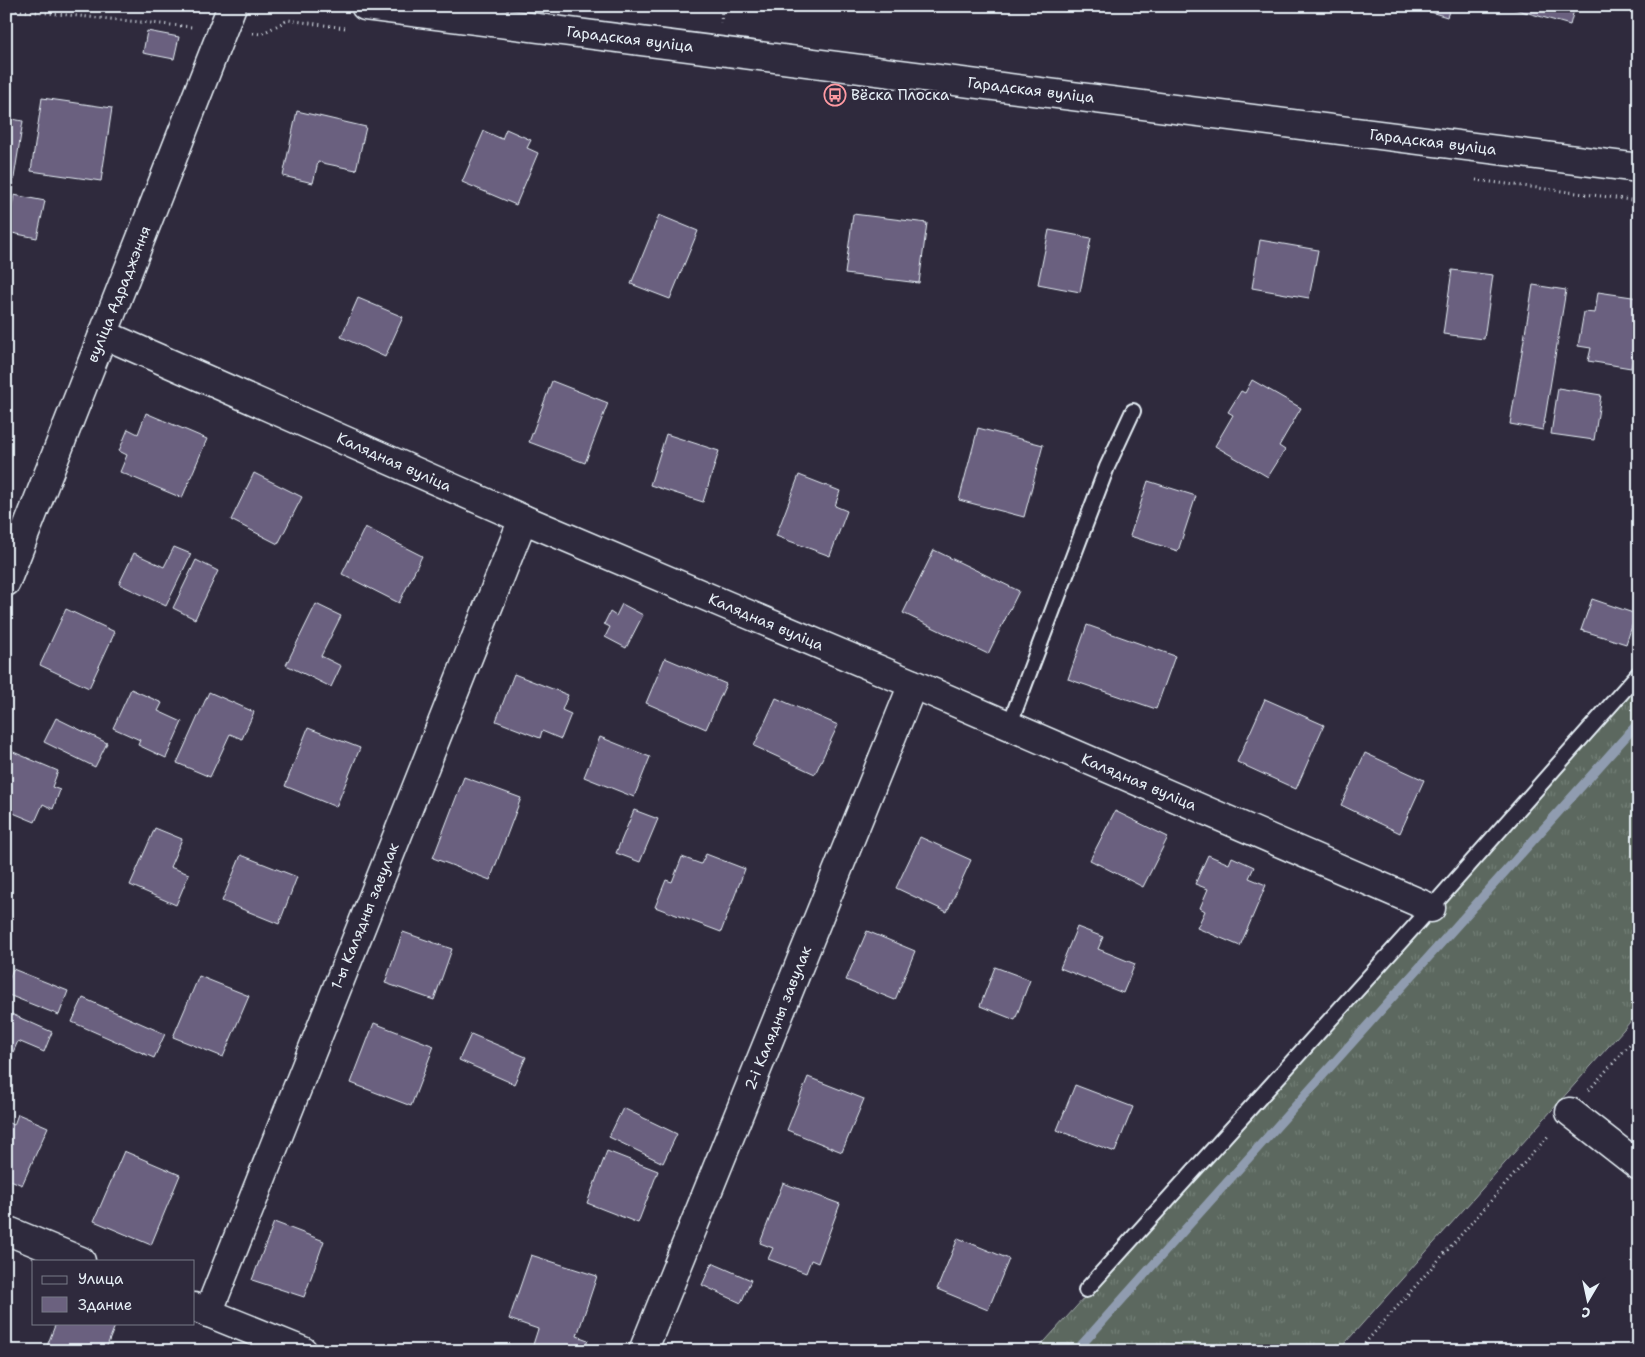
<svg xmlns="http://www.w3.org/2000/svg" width="1645" height="1357" font-family="'Shantell Sans',sans-serif">
	<defs>
		<pattern id="grass-tufts" width="24" height="20" patternUnits="userSpaceOnUse" patternTransform="scale(1.25)"><rect width="24" height="20" fill="#5b685e"/><path d="M3 7l-1-3M5 7V3M7 7l1-3M15 17l-1-3M17 17v-4M19 17l1-3" fill="none" stroke="#737e76"/></pattern>
	</defs>
	<rect width="100%" height="100%" fill="#2f2a3d"/>
	<filter id="ink" filterUnits="userSpaceOnUse"><feTurbulence type="fractalNoise" baseFrequency=".02" numOctaves="2"/><feDisplacementMap in="SourceGraphic" scale="10" xChannelSelector="R" yChannelSelector="G"/><feConvolveMatrix kernelMatrix="1 2 1 2 8 2 1 2 1" color-interpolation-filters="sRGB"/></filter>
	<g filter="url(#ink)">
		<path fill="url(#grass-tufts)" stroke="#a2acab" d="M1639,686v326l-301,339h-302z"/>
		<g fill="none" stroke-linecap="round" stroke-linejoin="round">
			<path stroke="#909cb0" stroke-width="9" d="M1076,1351l563,-629"/>
		</g>
		<g fill="#6b617f" stroke="#e8f1f8">
			<path d="M1411,6h40l-4,11z"/>
			<path d="M1504,6h71l-5,19z"/>
			<path d="M147,31l32,6 -5,22 -31,-6z"/>
			<path d="M42,98l70,10 -11,73 -70,-10z"/>
			<path d="M297,111l69,16 -10,43 -38,-8 -5,21 -30,-7z"/>
			<path d="M6,118l17,3 -16,101h-1z"/>
			<path d="M506,129l25,11 -4,8 11,5 -22,52 -54,-23 22,-51 18,8z"/>
			<path d="M14,195l31,6 -8,37 -30,-6z"/>
			<path d="M853,214l74,9 -8,60 -74,-9z"/>
			<path d="M659,215l39,16 -28,68 -39,-15z"/>
			<path d="M1049,230l42,8 -11,54 -42,-8z"/>
			<path d="M1260,240l58,10 -9,48 -57,-10z"/>
			<path d="M1452,270l41,5 -9,64 -41,-5z"/>
			<path d="M1533,285l33,5 -23,140 -33,-6z"/>
			<path d="M1598,292l41,6v23l-8,47 -43,-7 3,-13 -13,-2 6,-34 11,1z"/>
			<path d="M358,298l45,19 -18,40 -44,-20z"/>
			<path d="M1252,380l49,28 -22,38 6,4 -17,27 -53,-31 18,-31 -5,-3 13,-21 4,2z"/>
			<path d="M552,381l56,22 -23,60 -56,-21z"/>
			<path d="M1558,388l43,7 -7,45 -43,-6z"/>
			<path d="M146,413l61,26 -25,59 -62,-26 7,-17 -8,-4 9,-22 10,5z"/>
			<path d="M978,428l65,17 -19,72 -65,-17z"/>
			<path d="M666,434l53,17 -16,51 -53,-17z"/>
			<path d="M254,473l48,24 -24,47 -47,-24z"/>
			<path d="M799,475l41,16 -5,15 12,5 -17,45 -54,-20z"/>
			<path d="M1148,481l48,15 -18,55 -48,-15z"/>
			<path d="M365,527l57,29 -23,47 -57,-29z"/>
			<path d="M174,547l17,7 -25,52 -47,-22 15,-31 30,14z"/>
			<path d="M934,550l85,41 -31,63 -85,-41z"/>
			<path d="M196,560l22,11 -23,48 -22,-11z"/>
			<path d="M1592,599l44,15 -10,30 -45,-14z"/>
			<path d="M316,604l25,12 -20,40 20,10 -10,21 -45,-22z"/>
			<path d="M622,604l21,11 -17,33 -21,-11 5,-10 -6,-3 6,-12 6,4z"/>
			<path d="M66,609l49,23 -26,56 -49,-23z"/>
			<path d="M1087,625l88,31 -19,53 -88,-30z"/>
			<path d="M665,658l61,26 -20,45 -60,-26z"/>
			<path d="M514,674l54,21 -6,15 9,4 -10,25 -19,-8 -2,7 -44,-17z"/>
			<path d="M131,689l31,14 -4,8 24,11 -16,36 -28,-13 2,-5 -27,-12z"/>
			<path d="M209,692l45,20 -12,27 -12,-5 -20,43 -33,-14z"/>
			<path d="M776,698l62,27 -23,49 -61,-28z"/>
			<path d="M1265,699l59,26 -28,64 -59,-27z"/>
			<path d="M56,718l51,25 -12,24 -51,-25z"/>
			<path d="M308,728l52,20 -24,59 -51,-21z"/>
			<path d="M600,737l50,20 -16,40 -50,-20z"/>
			<path d="M11,751l47,20 -6,16 8,3 -7,19 -10,-5 -8,18 -29,-12v-48z"/>
			<path d="M1365,753l59,27 -24,53 -59,-28z"/>
			<path d="M464,777l57,21 -31,82 -57,-22z"/>
			<path d="M634,810l24,9 -18,43 -24,-9z"/>
			<path d="M1115,811l53,26 -25,50 -53,-27z"/>
			<path d="M155,828l27,11 -12,28 19,7 -13,31 -46,-20z"/>
			<path d="M920,837l51,23 -24,52 -51,-24z"/>
			<path d="M706,854l39,15 -24,63 -66,-25 11,-27 6,2 10,-25 19,7z"/>
			<path d="M241,855l56,22 -18,47 -57,-23z"/>
			<path d="M1208,855l21,9 3,-7 22,10 -5,11 17,7 -26,61 -43,-18 8,-17 -5,-3 8,-19 -13,-5z"/>
			<path d="M1077,927l26,10 -5,12 37,15 -12,29 -63,-25z"/>
			<path d="M867,931l48,20 -20,49 -49,-20z"/>
			<path d="M403,932l49,17 -18,51 -49,-17z"/>
			<path d="M995,967l35,13 -15,40 -35,-14z"/>
			<path d="M13,969l55,22 -9,24 -53,-21v-7z"/>
			<path d="M199,976l50,20 -26,61 -50,-20z"/>
			<path d="M83,998l82,36 -11,24 -82,-36z"/>
			<path d="M9,1013l43,19 -8,20 -26,-11 -8,18 -4,-1v-40z"/>
			<path d="M374,1023l60,23 -23,60 -60,-23z"/>
			<path d="M471,1034l55,23 -12,27 -55,-24z"/>
			<path d="M808,1077l56,22 -22,53 -55,-22z"/>
			<path d="M1075,1085l58,22 -18,45 -58,-22z"/>
			<path d="M623,1108l54,26 -14,29 -54,-26z"/>
			<path d="M18,1114l30,13 -26,58 -16,-7v-56l8,3z"/>
			<path d="M124,1151l56,24 -29,70 -57,-24z"/>
			<path d="M607,1151l51,20 -20,52 -51,-20z"/>
			<path d="M783,1183l57,21 -22,59 -7,-3 -5,13 -38,-14 5,-11 -13,-5z"/>
			<path d="M274,1222l50,19 -20,56 -52,-17z"/>
			<path d="M958,1238l51,21 -21,51 -51,-21z"/>
			<path d="M531,1255l66,21 -20,60 11,4 -4,11h-53l7,-22 -29,-10z"/>
			<path d="M712,1263l39,17 -10,23 -39,-18z"/>
			<path d="M56,1323h53l6,3 -10,25h-60z"/>
		</g>
		<g fill="none" stroke-linecap="round" stroke-linejoin="round">
			<g stroke="#e8f1f8" stroke-width="18">
				<g id="service">
					<path d="M1009,726l98,-259 26,-56"/>
					<path d="M1086,1290l345,-382 208,-235"/>
				</g>
			</g>
			<g stroke="#e8f1f8" stroke-width="31">
				<g id="minor">
					<path d="M103,334l420,185 390,165 518,224"/>
					<path d="M6,582l226,-576"/>
					<path d="M1570,1112l69,54"/>
					<path d="M6,1230l75,31"/>
					<path d="M194,1307l109,44"/>
					<path d="M208,1313l315,-794"/>
					<path d="M643,1351l270,-667"/>
				</g>
			</g>
			<g stroke="#e8f1f8" stroke-width="31">
				<path id="secondary" d="M365,6l1274,162"/>
			</g>
			<g stroke="#e8f1f8" stroke-width="3" stroke-dasharray="1 4" stroke-linecap="butt">
				<path d="M713,6l9,1 -1,16"/>
				<path d="M6,9l186,18"/>
				<path d="M253,33l8,1 27,-14 57,8"/>
				<path d="M1476,180l163,21"/>
				<path d="M1589,1090l50,-56"/>
				<path d="M1358,1351l192,-217"/>
			</g>
			<use href="#service" stroke="#2f2a3d" stroke-width="14"/>
			<use href="#minor" stroke="#2f2a3d" stroke-width="28"/>
			<use href="#secondary" stroke="#2f2a3d" stroke-width="28"/>
		</g>
	</g>
	<defs>
		<g id="bus-ring" transform="scale(1.125)"><circle r="9.5" fill="#2f2a3d" stroke="#ff9aa2" stroke-width="1.5"/><path d="M-5-6H5V4H4V6H2V4H-2V6H-4V4H-5ZM-3.5-4V0h7V-4ZM-3.5 1.2v1.5H-2V1.2ZM2 1.2v1.5H3.5V1.2Z" fill="#ff9aa2"/></g>
	</defs>
	<g fill-rule="evenodd">
		<use href="#bus-ring" x="835" y="95"/>
	</g>
	<g text-anchor="middle" stroke-width="5" stroke-linejoin="round" paint-order="stroke">
		<g font-size="15" fill="#e8f1f8" stroke="#2f2a3d">
			<text transform="translate(630 39) rotate(7)" y="5">Гарадская вуліца</text>
			<text transform="translate(1031 90) rotate(7)" y="5">Гарадская вуліца</text>
			<text transform="translate(1433 142) rotate(7)" y="5">Гарадская вуліца</text>
			<text transform="translate(119 294) rotate(-68)" y="5">вуліца Адраджэння</text>
			<text transform="translate(394 462) rotate(24)" y="5">Калядная вуліца</text>
			<text transform="translate(766 622) rotate(23)" y="5">Калядная вуліца</text>
			<text transform="translate(1139 782) rotate(23)" y="5">Калядная вуліца</text>
			<text transform="translate(365 916) rotate(-68)" y="5">1-ы Калядны завулак</text>
			<text transform="translate(778 1018) rotate(-68)" y="5">2-і Калядны завулак</text>
		</g>
		<g font-size="15" fill="#e8f1f8" stroke="#2f2a3d" text-anchor="start">
			<text x="851" y="100">Вёска Плоска</text>
		</g>
	</g>
	<rect width="1645" height="1357" fill="none" stroke="#2f2a3d" stroke-width="25"/>
	<rect x="12" y="12" width="1620" height="1332" fill="none" stroke="#e8f1f8" stroke-width="2" filter="url(#ink)"/>
	<rect x="32" y="1260" width="162" height="65" fill="#2f2a3d" stroke="#797a88"/>
	<rect x="42" y="1276" width="25" height="8" fill="#2f2a3d" stroke="#797a88"/>
	<text x="78" y="1284" font-size="15" fill="#e8f1f8">Улица</text>
	<rect x="42" y="1297" width="25" height="15" fill="#6b617f" stroke="#797a88"/>
	<text x="78" y="1310" font-size="15" fill="#e8f1f8">Здание</text>
	<g transform="translate(1588 1300) rotate(189)" stroke="#2f2a3d" stroke-width="4" paint-order="stroke">
	<path d="M0-4L9 19L0 12L-9 19Z" fill="#e8f1f8"/>
	<text y="-8" font-size="14" font-weight="bold" text-anchor="middle" fill="#e8f1f8">С</text>
	</g>
</svg>
